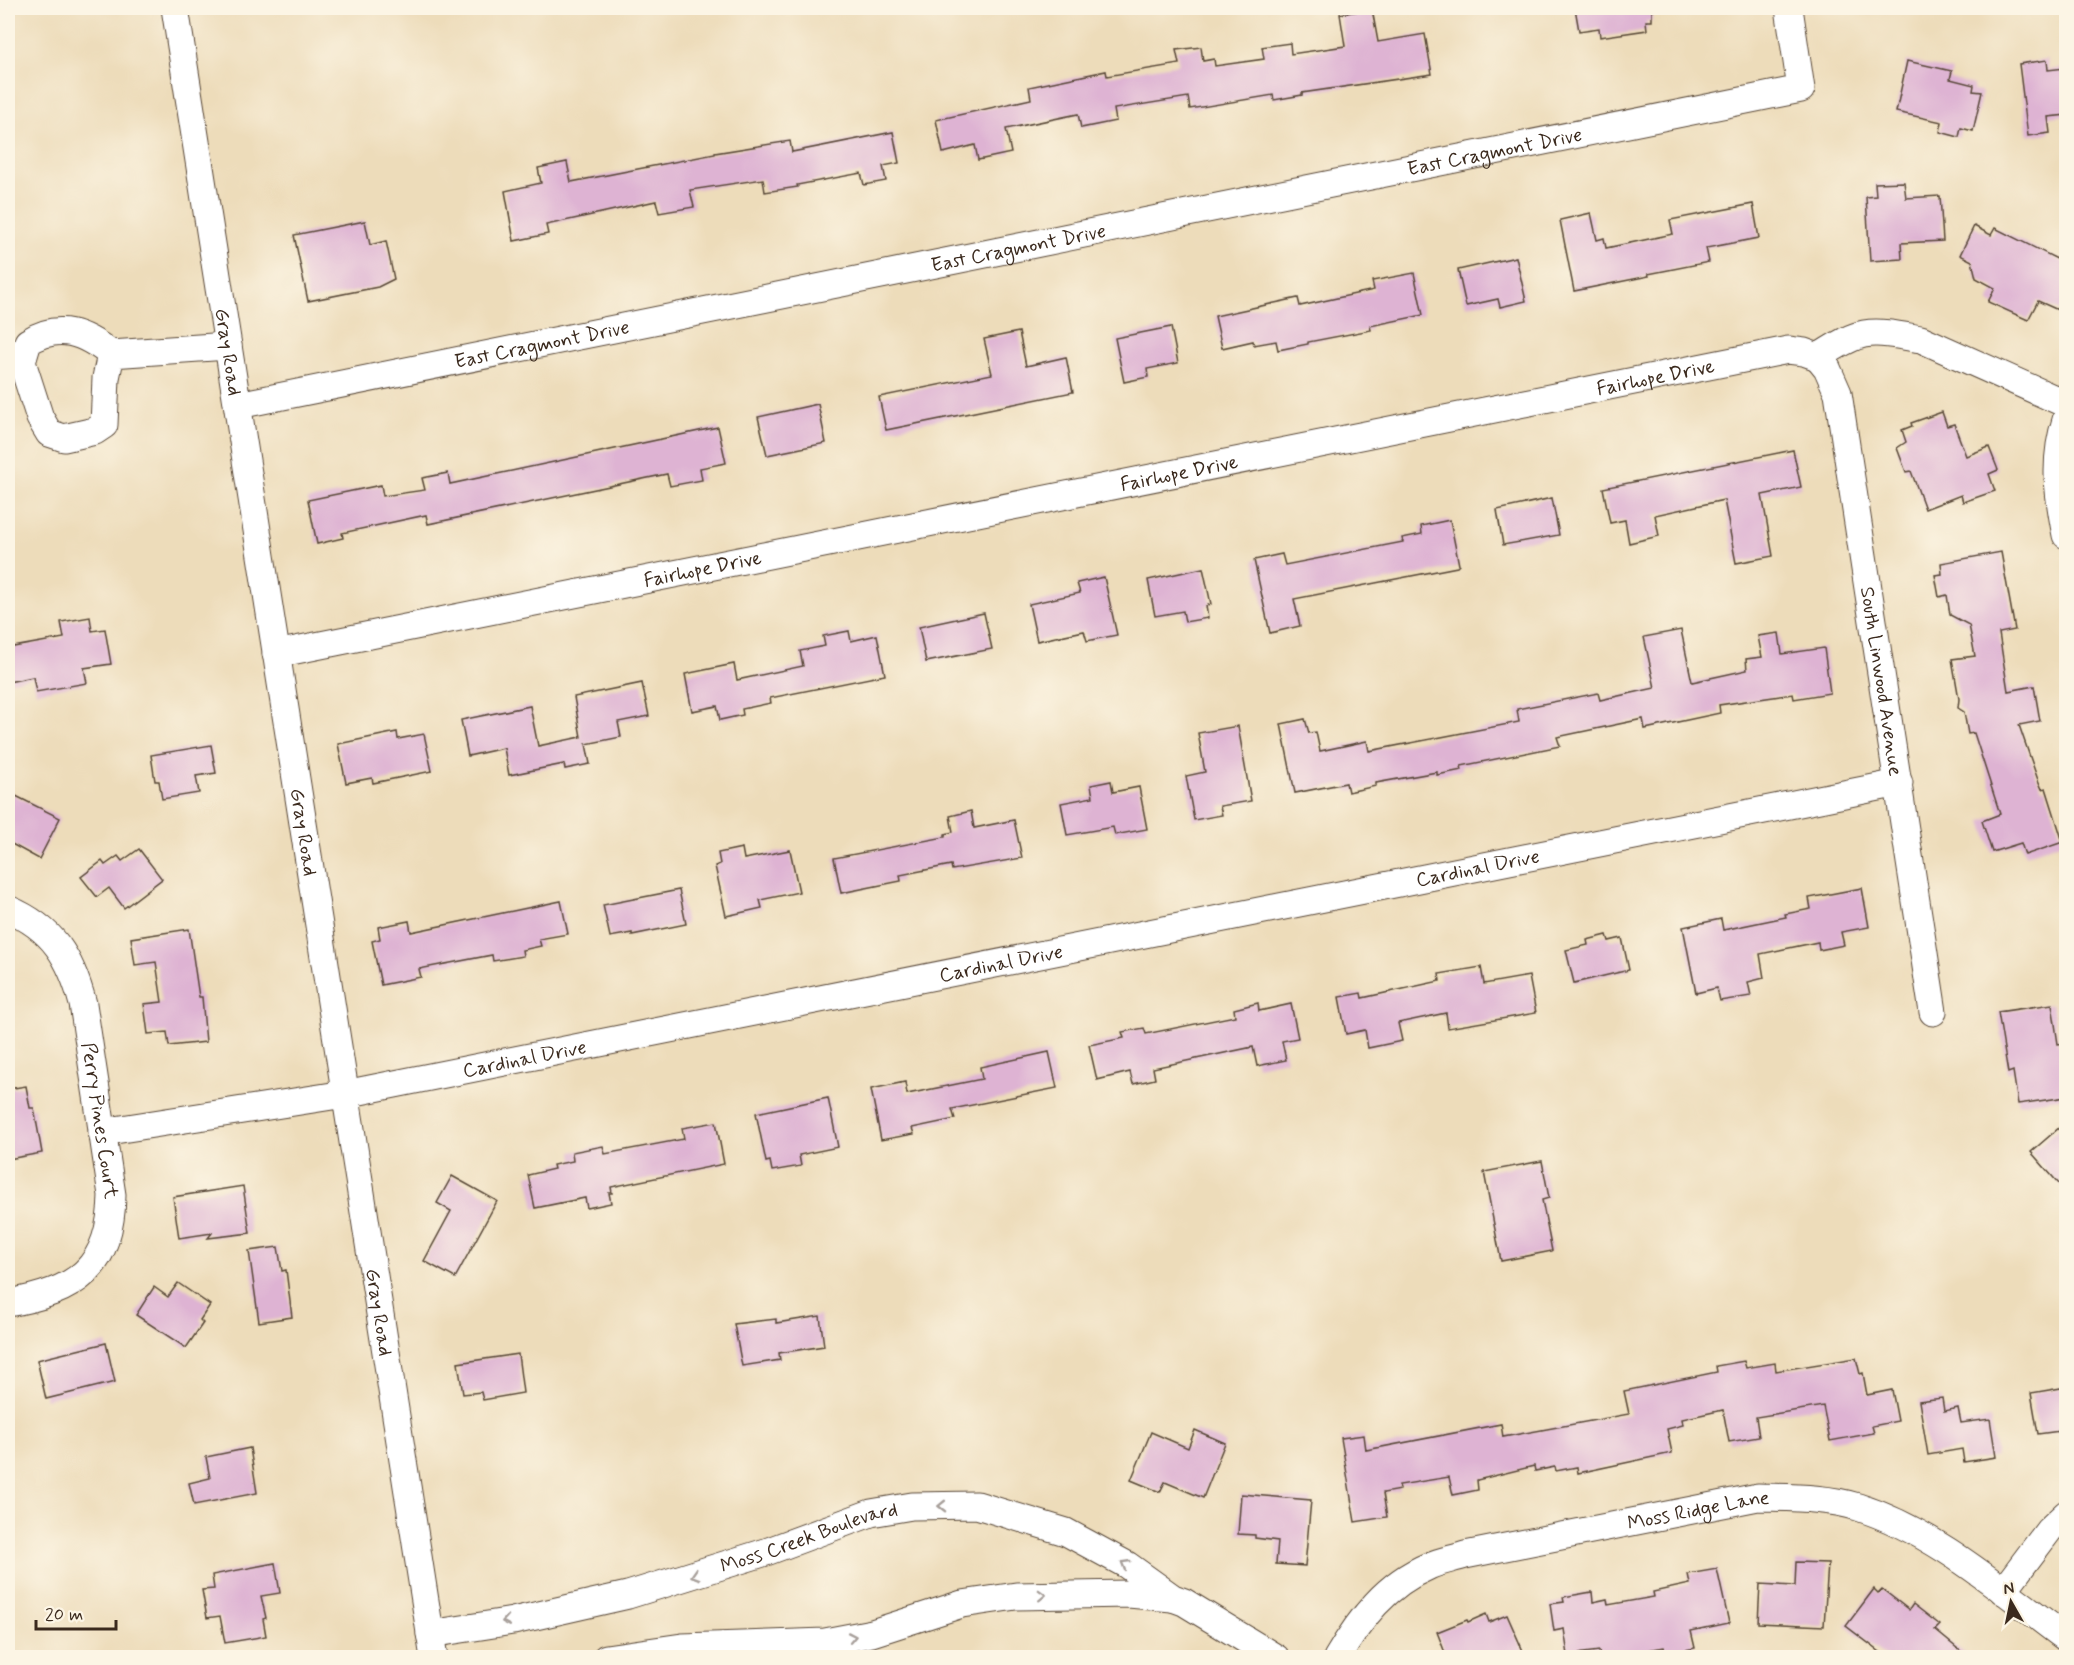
<svg xmlns="http://www.w3.org/2000/svg" width="2074" height="1665" font-family="Mynerve,sans-serif">
	<rect width="100%" height="100%" fill="#fcf5e5"/>
	<filter id="ink" filterUnits="userSpaceOnUse"><feTurbulence type="fractalNoise" baseFrequency=".0167" numOctaves="2"/><feDisplacementMap in="SourceGraphic" scale="12" xChannelSelector="R" yChannelSelector="G"/><feConvolveMatrix kernelMatrix="1 2 1 2 8 2 1 2 1" color-interpolation-filters="sRGB"/></filter>
	<filter id="wash" filterUnits="userSpaceOnUse"><feTurbulence type="fractalNoise" baseFrequency=".008" numOctaves="4" result="noise"/><feDisplacementMap in="SourceGraphic" scale="24" xChannelSelector="R" yChannelSelector="G"/><feGaussianBlur stdDeviation="1.35" result="paint"/><feColorMatrix in="noise" values="0 0 0 0 0 0 0 0 0 0 0 0 0 0 0 0 0 1.4 0 .05"/><feComposite in="paint" operator="in"/></filter>
	<g filter="url(#wash)">
		<rect width="100%" height="100%" fill="#eddcba"/>
		<g id="blocks">
			<g fill="#deb3d3">
				<path d="M1575,8h77v13h-6l1,9 -47,7 -1,-9 -20,3z"/>
				<path d="M1372,9l6,33 47,-8 7,40 -130,19v2l-28,5 -1,-5 -83,14 -2,-12 -74,12 2,12 -35,7 -3,-14 -72,15 5,24 -33,7 -3,-15 -32,8 -7,-33 95,-21 -2,-12 77,-16 1,5 72,-12 -3,-14 25,-3 2,14 11,-2 1,7 49,-7 -2,-12 28,-4 1,11 54,-8 -5,-32z"/>
				<path d="M2047,60l1,10 17,-2 2,3v44l-19,2 2,16 -22,3 -9,-72z"/>
				<path d="M1907,61l45,10 -2,8 24,6 -1,6 9,1 -9,39 -12,-3 -2,9 -19,-5 2,-10 -46,-10z"/>
				<path d="M893,132l6,31 -16,3 3,15 -22,4 -3,-12 -64,12 1,2 -33,5 -2,-13 -73,11 4,17 -35,6 -3,-12 -110,24 2,9 -34,7 -9,-50 36,-8 -3,-15 29,-6 4,20 144,-28v-1l75,-12 2,11z"/>
				<path d="M1904,182l2,16 34,-2 3,45 -42,2 1,16 -32,2 -4,-64 10,-1 -1,-13z"/>
				<path d="M1753,204l6,34 -53,10 3,14 -61,12 1,2 -75,15 -14,-71 31,-7 6,27 7,-2 2,10 67,-14 -3,-14z"/>
				<path d="M365,221l5,24 16,-4 8,38 -16,8 -70,14 -14,-66z"/>
				<path d="M1974,226l17,9 4,-7 72,36v50l-29,-13 -10,19 -40,-18 7,-14 -19,-10 -4,-17 -12,-6z"/>
				<path d="M1516,257l10,44 -26,6 -2,-8 -32,7 -8,-36z"/>
				<path d="M1414,273l9,42 -53,11 1,4 -63,12v2l-30,6 -2,-9 -22,4 -1,-4 -31,7 -7,-32 83,-18 2,8 74,-16 -2,-9z"/>
				<path d="M1171,327l7,36 -31,6 1,8 -24,5 -9,-44z"/>
				<path d="M1019,332l7,34 40,-9 7,35 -187,38 -7,-33 113,-23 -8,-35z"/>
				<path d="M818,404l8,39 -59,12 -9,-38z"/>
				<path d="M1942,412l5,14 7,-2 12,32 23,-9 9,23 -9,4 6,17 -32,11 -2,-7 -36,14 -14,-38 -5,1 -9,-24 9,-6 -4,-12 10,-4 -1,-3z"/>
				<path d="M718,427l8,36 -26,5 2,12 -32,6 -3,-12 -239,50 -2,-9 -84,18 1,5 -26,6 -9,-44 73,-15 2,11 42,-6 -3,-12 26,-5 2,11z"/>
				<path d="M1793,450l8,37 -39,8 11,61 -37,7 -12,-63 -69,15 4,21 -30,7 -4,-23 -15,3 -7,-35z"/>
				<path d="M1552,498l7,37 -56,10 -6,-35z"/>
				<path d="M1450,520l9,45 -2,2 -163,32 6,27 -30,7 -16,-73 28,-6 3,11 118,-23 -1,-4 20,-4 -1,-8z"/>
				<path d="M2001,552l14,78 -16,3 9,58 26,-5 6,35 -21,4 19,55 4,9 4,-1 17,54 -38,13 -4,-12 -29,9 -10,-31 18,-7 -26,-81 -6,1 -4,-22 -6,-4 1,-9 -7,-40 23,-3 -6,-31 -19,-10 -3,-20 -8,2 -4,-22 7,-1 -1,-11z"/>
				<path d="M1203,568l8,36 -5,2 2,12 -23,4 -2,-11 -28,5 -7,-36z"/>
				<path d="M1104,577l13,58 -30,6 -3,-10 -47,10 -8,-37 51,-11 -3,-10z"/>
				<path d="M984,613l8,36 -66,13 -7,-35z"/>
				<path d="M90,617l2,14 13,-2 6,35 -27,4 3,15 -51,9 -3,-15 -25,5v-34l56,-10 -3,-16z"/>
				<path d="M1681,630l11,52 55,-12 -1,-11 16,-2 -4,-21 21,-3 3,21 42,-6 6,45 -36,6 -1,-5 -74,11 1,8 -75,16 -2,-10 -86,18 3,9 -99,20 1,4 -25,5v-3l-61,11v3l-28,6 -2,-9 -51,10 -14,-69 24,-5 4,14 7,-1 4,19 47,-10 2,10 150,-29 -2,-13 81,-16 2,7 55,-12 -11,-51z"/>
				<path d="M849,631l2,10 26,-6 8,40 -115,23 1,5 -29,6 1,6 -23,5 -3,-14 -25,5 -7,-37 49,-10 3,16 66,-14 -3,-15 25,-5 -2,-10z"/>
				<path d="M642,683l7,33 -31,6 3,15 -35,7 4,20 -25,5 -1,-5 -55,11 -5,-27 -36,8 -7,-36 69,-14 8,40 43,-9 -7,-40z"/>
				<path d="M1238,726l13,75 -31,5 2,9 -28,5 -8,-44 19,-4 -7,-39z"/>
				<path d="M397,732l1,7 26,-5 8,37 -59,12 -1,-5 -26,5 -8,-39z"/>
				<path d="M211,745l5,28 -20,3 3,17 -37,6 -3,-18h-4l-4,-26z"/>
				<path d="M1111,781l2,11 26,-5 8,42 -32,6 -2,-8 -46,8 -6,-32 32,-6 -2,-12z"/>
				<path d="M8,792l52,26 -21,41 -31,-17z"/>
				<path d="M971,811l3,17 40,-8 8,38 -70,12 -1,-5 -51,10 1,6 -60,12 -7,-35 111,-21v-3l8,-2 -3,-16z"/>
				<path d="M742,848l2,11 46,-9 9,42 -39,8 2,8 -36,8 -11,-50 5,-2 -2,-11z"/>
				<path d="M139,849l23,30 -38,29 -15,-20 -12,9 -16,-20 21,-16 3,4 13,-9 4,5z"/>
				<path d="M1862,888l7,39 -28,5 3,13 -25,5 -1,-8 -58,12 4,24 -16,4 3,14 -31,5 -3,-13 -21,5 -13,-66 38,-8 2,11 63,-13 -1,-3 26,-5 -2,-11z"/>
				<path d="M679,890l7,34 -54,11v-2l-22,4 -7,-32z"/>
				<path d="M561,901l7,33 -29,5 2,7 -19,4 1,6 -30,5 -1,-6 -73,14 2,8 -40,8 -9,-44 8,-2 -2,-12 31,-6 2,11z"/>
				<path d="M189,929l10,68h3l4,45 -37,4 -2,-14 -19,2 -4,-30 18,-2 -6,-40 -21,3 -4,-27z"/>
				<path d="M1607,935l2,6 13,-3 7,32 -55,13 -8,-33 22,-5 -1,-5z"/>
				<path d="M1481,967l3,17 45,-8 7,37 -88,15 -2,-15 -48,10 4,18 -34,7 -3,-18 -19,4 -7,-37 22,-4 1,5 78,-17 -1,-7z"/>
				<path d="M1258,1003l1,8 32,-7 7,34 -16,3 4,19 -29,6 -4,-19 -100,21 2,11 -22,5 -3,-12 -33,8 -8,-35 35,-7 -2,-6 22,-4 2,6 89,-18 -1,-7z"/>
				<path d="M2052,1004l6,40 7,-1 2,21 -5,1 4,32 -48,7 -5,-33 -5,2 -10,-61z"/>
				<path d="M1049,1052l8,36 -105,21 3,10 -43,9 2,6 -33,6 -10,-51 34,-7 2,12 75,-15 -2,-12z"/>
				<path d="M26,1086l4,22h4l8,45 -34,6v-70z"/>
				<path d="M828,1098l10,49 -39,8 2,11 -29,5 -2,-10 -4,1 -10,-49z"/>
				<path d="M2067,1121v72l-36,-41z"/>
				<path d="M716,1122l8,42 -113,23 1,6h-3l2,10 -24,5 -2,-10 -50,10 -7,-33 26,-6 -1,-4 20,-4 -1,-9 31,-6 2,8 79,-15 -2,-11z"/>
				<path d="M1542,1161l7,37 -7,2 10,51 -51,10 -17,-89z"/>
				<path d="M452,1176l45,25 -42,77 -31,-17 27,-50 -14,-8z"/>
				<path d="M243,1186l7,47 -42,5 4,-5 -33,5 -6,-41z"/>
				<path d="M278,1247l4,24 4,-1 6,47 -33,5 -10,-71z"/>
				<path d="M178,1283l32,22 -10,15 3,3 -17,25 -50,-33 18,-28 14,10z"/>
				<path d="M820,1316l4,30 -45,7 1,7 -38,6 -8,-42 42,-5v4z"/>
				<path d="M106,1343l9,39 -69,17 -9,-39z"/>
				<path d="M518,1354l5,39 -40,7 -2,-8 -18,2 -5,-31z"/>
				<path d="M1856,1358l4,16 3,-1 4,22 25,-5 6,31 -26,5 2,7 -44,8 -7,-35 -67,11 3,20 -30,5 -6,-32 -41,9 1,6 -16,4 5,24 -94,20 -1,-6 -21,4 -1,-4 -20,4 -1,-5 -57,14 1,10 -25,5 -4,-18 -50,8 1,5 -17,3 4,24 -32,5 -14,-84 23,-3 2,15 135,-26 2,13 126,-23 -5,-23 93,-19 -1,-6 28,-5 2,7 29,-5 1,8z"/>
				<path d="M2067,1387v43l-29,4 -7,-41z"/>
				<path d="M1942,1398l2,13 14,-3 3,15 29,-4 6,38 -32,5 -2,-13 -34,6 -9,-54z"/>
				<path d="M1195,1430l30,13 -22,55 -38,-16 -5,10 -29,-12 20,-48 37,16z"/>
				<path d="M250,1448l7,45 -63,12 -5,-22 21,-5 -4,-21z"/>
				<path d="M1241,1494l70,6 -6,66 -29,-2 2,-23 -23,-3v-3l-17,-1z"/>
				<path d="M1796,1562l32,1 -4,63 -66,-3 2,-39 35,2z"/>
				<path d="M275,1563l5,30 -19,3 5,22 -3,1 3,17 -41,7 -5,-27 -13,2 -5,-28 12,-1 -2,-14z"/>
				<path d="M1717,1569l12,54 -38,8 4,17 -29,6 -2,-7 -61,11h-3l-1,-7 -31,4 -4,-26 -10,2 -4,-27 14,-2 -1,-5 29,-5 1,10 14,-3 1,6 46,-8 -1,-5 37,-8 -2,-10z"/>
				<path d="M1874,1589l4,4 4,-4 27,21 4,-6 27,21 -5,5 34,28h-81l-42,-32z"/>
				<path d="M1486,1614l3,8 18,-7 16,36 -15,7h-61l-10,-26 30,-12 1,2z"/>
			</g>
		</g>
	</g>
	<g filter="url(#ink)">
		<use href="#blocks" fill-opacity="0" stroke="#564535" stroke-width="1.5"/>
		<g fill="none" stroke-linecap="round" stroke-linejoin="round">
			<g stroke="#564535" stroke-width="29">
				<g id="minor">
					<path id="s1" d="M175,8l259,1650"/>
					<path d="M111,354l-5,24 -2,47 -9,6 -31,7 -15,-5 -9,-15 -18,-56 6,-20c31,-20 56,-9 83,12l117,-8"/>
					<path id="s2" d="M1818,357l9,11 11,25 95,619"/>
					<path id="s3" d="M238,405l1563,-316 -12,-81"/>
					<path d="M2066,420c-13,40 -8,75 0,115"/>
					<path id="s4" d="M276,654l1512,-304 16,2 14,5c14,-8 30,-20 46,-23 18,-3 39,2 57,5l145,65"/>
					<path id="s5" d="M8,909c45,19 63,49 75,95l29,191c-1,73 -36,97 -104,108"/>
					<path id="s6" d="M102,1132l243,-38 1554,-311"/>
					<path d="M2003,1591l46,-61 17,-16"/>
					<path id="s7" d="M430,1634l83,-13 115,-26 138,-43 105,-39 41,-7 65,-1 89,27 61,33 46,33 11,4 92,56"/>
					<path d="M606,1658l76,-11 143,-5 47,-9 90,-29 54,-8 113,-2 43,4"/>
					<path id="s8" d="M1337,1658c23,-39 49,-74 92,-92 11,-5 24,-7 36,-11l293,-58c33,1 68,0 100,10 78,25 143,83 208,131"/>
				</g>
			</g>
			<use href="#minor" stroke="#fff" stroke-width="27"/>
		</g>
		<defs><path id="oneway-chevron" d="M-2-3.5L2.5 0L-2 3.5" fill="none" stroke-width="1.6" stroke-linecap="round" stroke-linejoin="round" transform="scale(1.5)"/></defs>
		<g stroke="#a79f9a">
			<use href="#oneway-chevron" transform="translate(942 1506) rotate(179)"/>
			<use href="#oneway-chevron" transform="translate(1125 1564) rotate(-149)"/>
			<use href="#oneway-chevron" transform="translate(695 1575) rotate(163)"/>
			<use href="#oneway-chevron" transform="translate(1042 1595) rotate(-2)"/>
			<use href="#oneway-chevron" transform="translate(506 1621) rotate(170)"/>
			<use href="#oneway-chevron" transform="translate(852 1637) rotate(-11)"/>
		</g>
	</g>
	<g text-anchor="middle" stroke-width="4.5" stroke-linejoin="round" paint-order="stroke">
		<g font-size="20" fill="#3b2a1e" stroke="#fcf5e5">
			<text dy="7" stroke="none"><textPath href="#s3" startOffset="1282">East Cragmont Drive</textPath></text>
			<text dy="7" stroke="none"><textPath href="#s3" startOffset="796">East Cragmont Drive</textPath></text>
			<text dy="7" stroke="none"><textPath href="#s3" startOffset="310">East Cragmont Drive</textPath></text>
			<text dy="7" stroke="none"><textPath href="#s1" startOffset="348">Gray Road</textPath></text>
			<text dy="7" stroke="none"><textPath href="#s4" startOffset="1407">Fairhope Drive</textPath></text>
			<text dy="7" stroke="none"><textPath href="#s4" startOffset="921">Fairhope Drive</textPath></text>
			<text dy="7" stroke="none"><textPath href="#s4" startOffset="435">Fairhope Drive</textPath></text>
			<text dy="7" stroke="none"><textPath href="#s2" startOffset="333">South Linwood Avenue</textPath></text>
			<text dy="7" stroke="none"><textPath href="#s1" startOffset="834">Gray Road</textPath></text>
			<text dy="7" stroke="none"><textPath href="#s6" startOffset="1401">Cardinal Drive</textPath></text>
			<text dy="7" stroke="none"><textPath href="#s6" startOffset="915">Cardinal Drive</textPath></text>
			<text dy="7" stroke="none"><textPath href="#s6" startOffset="429">Cardinal Drive</textPath></text>
			<text dy="7" stroke="none"><textPath href="#s5" startOffset="244">Perry Pines Court</textPath></text>
			<text dy="7" stroke="none"><textPath href="#s1" startOffset="1320">Gray Road</textPath></text>
			<text dy="7" stroke="none"><textPath href="#s8" startOffset="408">Moss Ridge Lane</textPath></text>
			<text dy="7" stroke="none"><textPath href="#s7" startOffset="392">Moss Creek Boulevard</textPath></text>
		</g>
	</g>
	<rect width="2074" height="1665" fill="none" stroke="#fcf5e5" stroke-width="30"/>
	<g transform="translate(2011 1602) rotate(351)" stroke="#fcf5e5" stroke-width="4.5" paint-order="stroke">
	<path d="M0-4.5L10 22L0 15L-10 22Z" fill="#3b2a1e"/>
	<text y="-9" font-size="16" font-weight="bold" text-anchor="middle" fill="#3b2a1e">N</text>
	</g>
	<path d="M36 1620v9h80v-9" fill="none" stroke="#3b2a1e" stroke-width="3"/>
	<text x="45" y="1620" font-size="18" fill="#3b2a1e" stroke="#fcf5e5" stroke-width="4.5" paint-order="stroke">20 m</text>
</svg>
